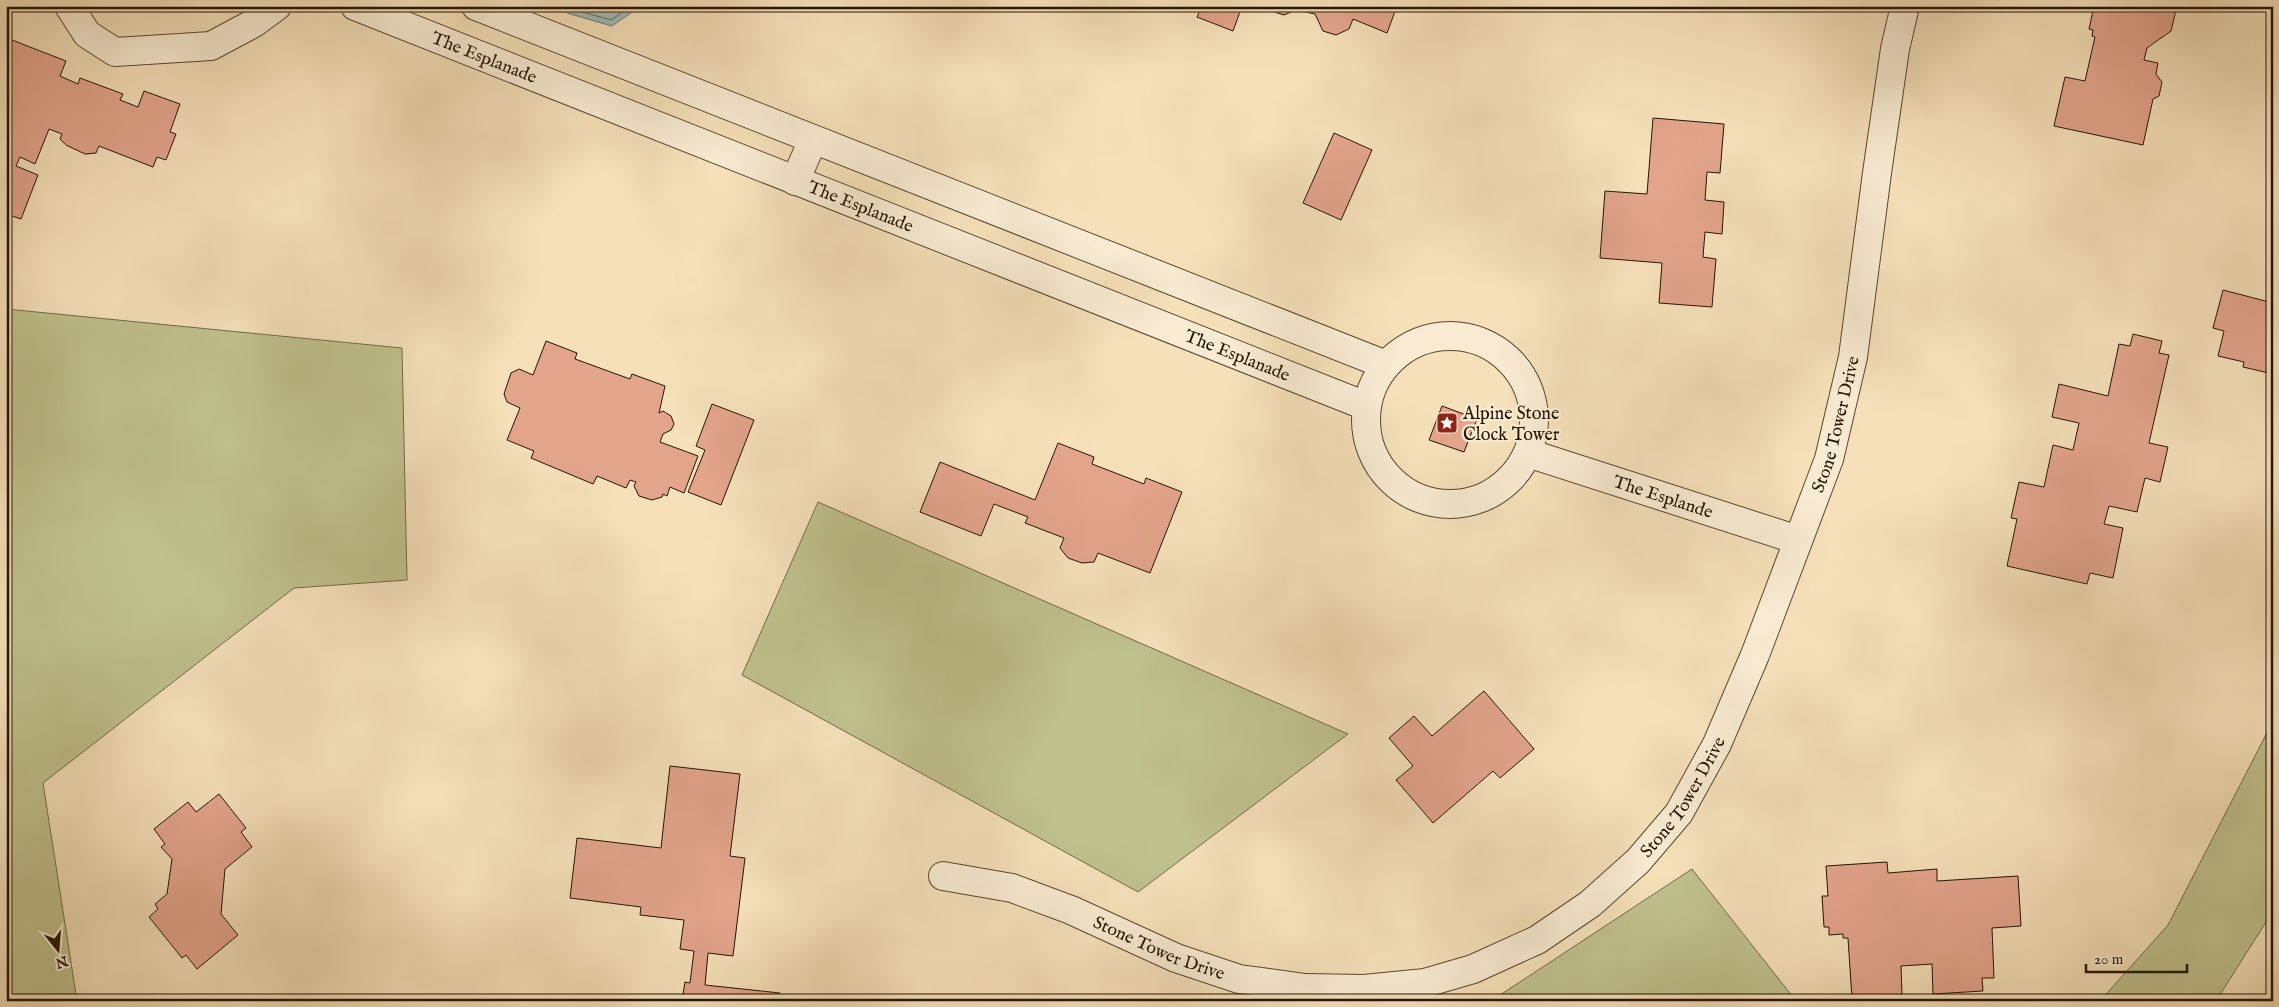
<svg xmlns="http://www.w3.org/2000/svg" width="2279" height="1007" font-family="'IM FELL English',serif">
	<rect width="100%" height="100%" fill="#f5e0b9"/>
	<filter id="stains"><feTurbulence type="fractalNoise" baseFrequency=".004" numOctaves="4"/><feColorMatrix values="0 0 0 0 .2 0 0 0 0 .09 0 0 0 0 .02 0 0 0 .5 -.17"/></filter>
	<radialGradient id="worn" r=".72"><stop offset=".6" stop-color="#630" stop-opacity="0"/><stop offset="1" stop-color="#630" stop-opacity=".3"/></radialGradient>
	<g fill="#bfc18d" stroke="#726a46">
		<path d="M6,309l396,39 5,232 -113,8 -251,195 34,218h-71z"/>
		<path d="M818,502l530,232 -210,158 -396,-217z"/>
		<path d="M2273,721v190l-57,90h-116l68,-76z"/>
		<path d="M1692,869l104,132h-301l-1,-2z"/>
	</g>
	<path fill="#9fbbb8" stroke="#6e786e" d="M565,6h76l-29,20 -45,-13z"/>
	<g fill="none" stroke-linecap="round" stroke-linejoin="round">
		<path stroke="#62685c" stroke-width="1" d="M570,6l2,3 39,11 21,-14"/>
	</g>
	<g fill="#e2a48b" stroke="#251400">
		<path d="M1202,6h40l-9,25 -36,-14z"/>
		<path d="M1270,6h127l-10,27 -34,-14 -4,10 -13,6 -13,-4 -8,-17 -19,-4 -12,5 -13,-4z"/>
		<path d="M2094,6h83l-6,25 -24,17 -3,12 14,3 -2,11 6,8 -3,14 -6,3 -10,46 -89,-19 11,-49 20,4 10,-44 -3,-1 1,-6 -4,-1z"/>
		<path d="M12,40l54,21 -6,15 18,8 2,-6 43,16 -3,6 18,7 6,-16 36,13 -10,28 6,2 -10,26 -9,-3 -4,10 -54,-21 -3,7 -11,1 -19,-9 -6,-6 2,-5 -13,-5 -14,35 -15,-7 -4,9 22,9 -17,44 -15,-5v-159z"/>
		<path d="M1653,118l71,6 -4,49 -13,-1 -2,28 19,2 -2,32 -17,-2 -2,25 13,2 -4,48 -53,-4 3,-40 -62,-5 5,-67 42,3z"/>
		<path d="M1334,133l38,17 -31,70 -38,-17z"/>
		<path d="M2223,290l50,13v71l-30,-7 1,-5 -26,-6 6,-25 -11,-3z"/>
		<path d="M2133,334l29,7 -3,12 10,2 -20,88 19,4 -8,35 -15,-4 -8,34 -28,-6 -5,18 19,4 -10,50 -23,-5 -3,11 -80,-18 10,-47 -6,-1 8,-36 25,5 9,-42 20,5 6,-27 -27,-6 7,-33 49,12 11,-52 11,2z"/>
		<path d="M546,341l31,12 -2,6 55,20 2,-5 33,12 -6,27 4,-2 8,5 3,8 -3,6 -8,4 -3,8 38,14 -14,37 -14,-6 -3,9 -4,-2 -1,3 -10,3 -13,-4 -5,-10 2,-4 -6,-2 -4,8 -29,-12 -4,8 -62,-26 3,-7 -27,-11 13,-32 -13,-6 -3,-8 7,-21 8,-4 14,6z"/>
		<path d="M712,404l42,16 -33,85 -33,-13 17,-42 -9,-4z"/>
		<path d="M1442,406l35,13 -13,33 -35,-12z"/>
		<path d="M1058,443l36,14 -2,7 52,20 2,-6 36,14 -32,81 -52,-20 -4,9 -12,1 -14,-5 -8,-10 4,-10 -39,-15 3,-6 -34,-13 -13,32 -61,-24 20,-50 95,38z"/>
		<path d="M1484,691l50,58 -34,29 -7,-7 -60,52 -37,-43 17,-14 -24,-28 25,-22 18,20z"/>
		<path d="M670,766l70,8 -10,82 15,2 -12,98 -25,-3 -3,32 75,8 -1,8h-97l3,-19 5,1 4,-32 -14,-2 4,-29 -44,-5 1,-8 -71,-9 7,-60 84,10z"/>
		<path d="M219,794l27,34 -5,4 11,15 -27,22 -4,45 17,21 -41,34 -11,-14 -4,3 -33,-41 9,-8 -3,-5 12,-10 5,-35 -11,-12 4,-3 -11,-15 34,-27 8,10z"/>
		<path d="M1887,862l1,11 49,-4v12l81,-5 3,50 -29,2 2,50h-12l1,13 -50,3 -1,-30 -31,2 1,29 -50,4 -4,-61h-5v-4l-14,1v-8h-5l-2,-31h6l-2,-30z"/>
	</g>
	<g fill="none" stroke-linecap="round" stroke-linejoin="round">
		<g stroke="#59472e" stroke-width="30">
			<g id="minor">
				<path d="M69,6l18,28 28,18 96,-6 43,-23 23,-17"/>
				<path id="s1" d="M355,6l1011,400"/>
				<path d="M476,6l910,359"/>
				<path d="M795,181l18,-41"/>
				<circle cx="1450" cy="420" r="84"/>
				<path id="s2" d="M1528,453l270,87"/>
				<path id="s3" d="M943,876l69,12 59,22 105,48 63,21 66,9 59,1 61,-6 48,-14 64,-29 53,-36 48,-43 41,-48 38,-69 38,-89 74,-196 24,-102 24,-184 18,-124 10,-43"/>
			</g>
		</g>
		<use href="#minor" stroke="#f8ebd2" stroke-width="28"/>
	</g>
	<defs>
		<g id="sight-square" transform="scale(1.125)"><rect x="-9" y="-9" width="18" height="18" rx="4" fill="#8f2418" stroke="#f8ebd2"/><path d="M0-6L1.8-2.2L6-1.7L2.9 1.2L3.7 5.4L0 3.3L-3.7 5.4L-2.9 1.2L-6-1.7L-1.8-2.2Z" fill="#fff"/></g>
	</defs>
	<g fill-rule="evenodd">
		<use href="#sight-square" x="1447" y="423"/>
	</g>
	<g text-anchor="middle" stroke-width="4.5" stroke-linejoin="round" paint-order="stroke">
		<g font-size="18" fill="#251400" stroke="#f8ebd2">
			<text dy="6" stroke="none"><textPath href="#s1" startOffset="139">The Esplanade</textPath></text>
			<text dy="6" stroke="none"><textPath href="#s1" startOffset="544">The Esplanade</textPath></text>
			<text dy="6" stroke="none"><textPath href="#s1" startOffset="949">The Esplanade</textPath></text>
			<text dy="6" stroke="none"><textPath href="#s3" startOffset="1234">Stone Tower Drive</textPath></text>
			<text dy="6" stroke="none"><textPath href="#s2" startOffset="142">The Esplande</textPath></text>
			<text dy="6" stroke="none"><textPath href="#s3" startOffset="829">Stone Tower Drive</textPath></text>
			<text dy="6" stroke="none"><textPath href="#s3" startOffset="229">Stone Tower Drive</textPath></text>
		</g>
		<g font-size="18" fill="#251400" stroke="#f8ebd2" text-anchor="start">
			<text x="1463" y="419">Alpine Stone<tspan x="1463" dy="21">Clock Tower</tspan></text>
		</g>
	</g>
	<rect width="2279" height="1007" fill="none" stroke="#f5e0b9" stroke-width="25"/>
	<rect x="8" y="8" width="2264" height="992" fill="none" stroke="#251400" stroke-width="2.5"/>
	<rect x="12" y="12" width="2254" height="982" fill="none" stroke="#251400"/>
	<g transform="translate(58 950) rotate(163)" stroke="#f8ebd2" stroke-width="4" paint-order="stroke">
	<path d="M0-4L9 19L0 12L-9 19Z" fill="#251400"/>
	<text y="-8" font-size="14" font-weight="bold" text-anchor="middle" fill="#251400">N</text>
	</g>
	<path d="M2086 964v8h101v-8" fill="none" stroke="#251400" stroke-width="2.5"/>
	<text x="2094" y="964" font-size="15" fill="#251400" stroke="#f8ebd2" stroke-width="4" paint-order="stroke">20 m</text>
	<rect width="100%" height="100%" filter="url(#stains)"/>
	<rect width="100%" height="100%" fill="url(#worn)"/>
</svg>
